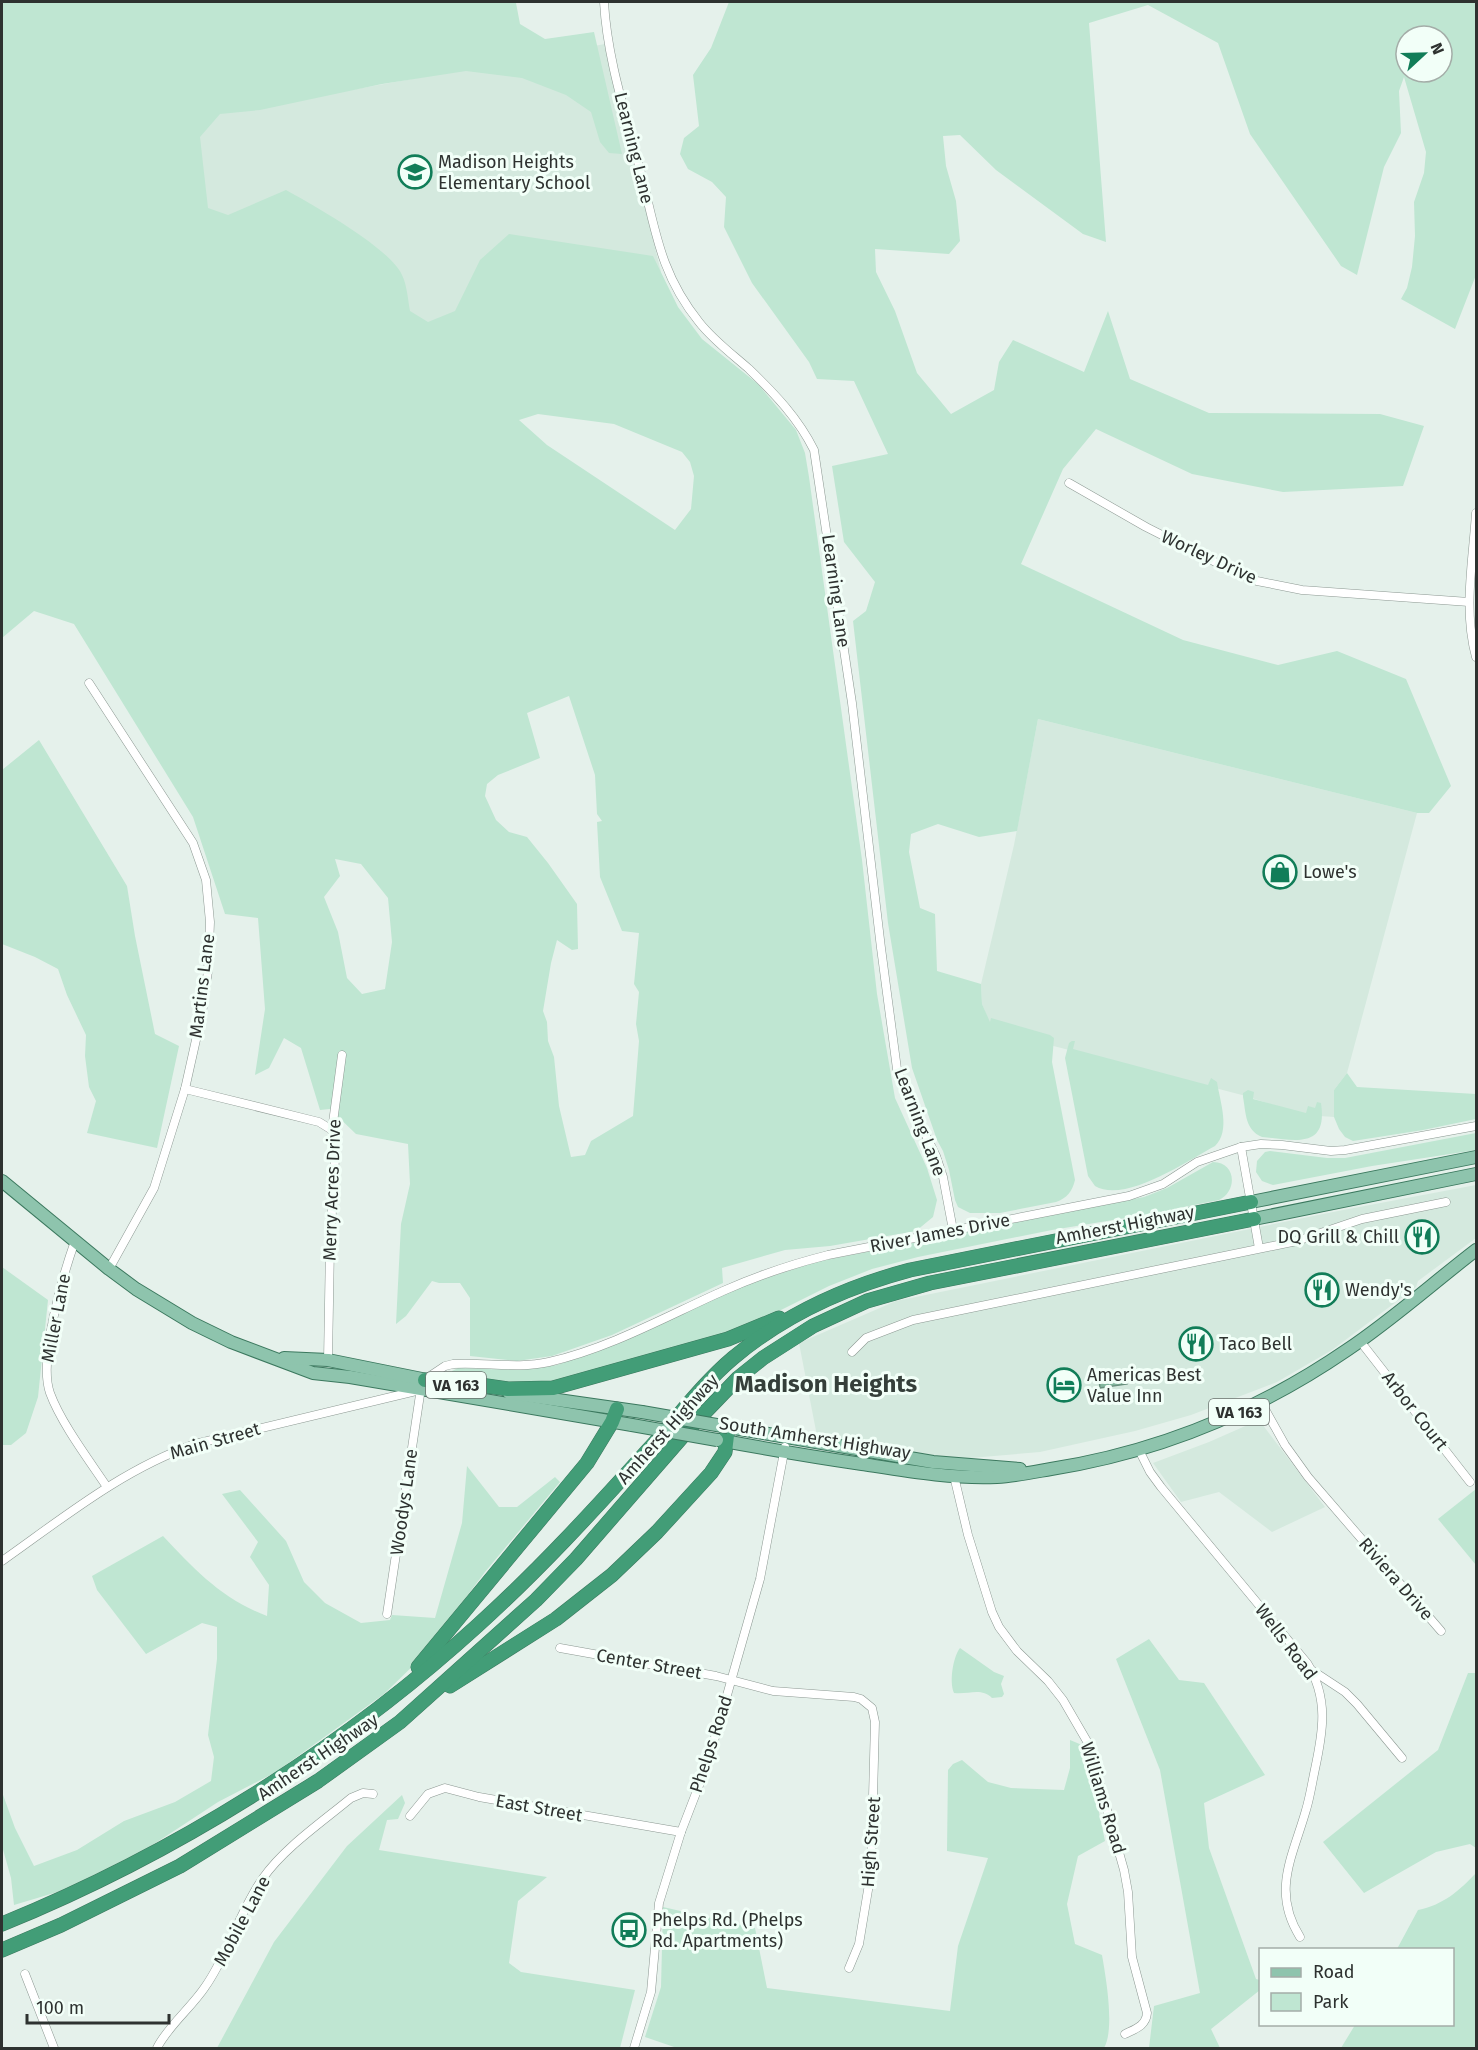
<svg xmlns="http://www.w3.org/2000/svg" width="1478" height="2050" font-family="'Fira Sans',sans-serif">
	<rect width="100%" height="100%" fill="#e5f1eb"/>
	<g fill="#d4e9de">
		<path d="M605,44l56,228 -226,57 -236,-103 -9,-107z"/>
		<path d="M1038,719l379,94 -70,260 -13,17v27l-28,-2 -64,-20 -227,-59 -25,-12 -8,-20 -1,-20 33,-139z"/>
		<path d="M1476,1185v53l-58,43 -2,6 -84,63 -55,32 -86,33 -56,16 -95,21 -82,7 -141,-23 -18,-93 97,-42 442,-90z"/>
		<path d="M1259,1420l66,87 -53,25 -53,-40 -38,10 -28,-39 56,-21z"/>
	</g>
	<g fill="#bfe6d2" fill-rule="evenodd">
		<path d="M2,2h510l4,1 4,21 25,15 49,-7 28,122 -13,-1 -9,-11 -9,-30 -25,-17 -44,-17 -56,-7 -84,13 -122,26 -40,4 -20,23 8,71 20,7 58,-25c27,15 104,58 116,85 5,10 6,25 8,36l18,11 27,-11 25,-51 29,-26 144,22 25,51 24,32 56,45 38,46 9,23 4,24 53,383 15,134 18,104 32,70 10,32 -4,17 -17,14 -86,15 -45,4 -63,18 1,15 -111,52 -60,21 -35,5 -47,-5v-58l-10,-15h-21l-7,-2 -26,35 -10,8 5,-100 9,-40 -2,-40 -52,-10 -26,-25 -10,1 -19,-62 -17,-10 -15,30 -14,7 10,-66 -7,-91 -33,-4 -32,-97 -119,-193 -40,-13 -32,27zM538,414l76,10 68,28 8,10 4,14 -3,33 -16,21 -128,-85 -28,-25zM569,696l26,79 2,39 5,7 -5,1 3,55 22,54 17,2 -5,51 5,8 -3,32 3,17 -6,75 -42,25 -6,14 -14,2 -12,-51 -5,-49 -6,-16 -1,-19 -4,-11 8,-48 6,-23 15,10 6,-1 -1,-45 -29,-41 -21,-26 -18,-5 -13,-12 -11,-24 2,-12 11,-9 42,-17 -13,-45zM335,859l26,5 27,34 4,44 -7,47 -23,5 -15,-16 -9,-46 -14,-35 16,-21z"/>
		<path d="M729,2h747v273l-21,54 -54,-30 6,-11 5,-21 3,-31 -1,-34 10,-29 2,-21 -22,-75 -5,14 2,42 -17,34 -27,108 -16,-9 -91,-132 -32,-91 -70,-38 -59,18 17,219 -23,-8 -87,-64 -36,-35 -17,1 3,30 10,35 4,40 -11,13 -74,-5 1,23 19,39 22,62 34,41 43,-24 5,-28 14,-22 71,32 24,-61 22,68 79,34 171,1 44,12 -21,60 -120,6 -91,-18 -96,-45 -33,40 -42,95 162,76 95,25 59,-14 69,28 45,107 -22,27h-12l-379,-94 -21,112 -38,6 -41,-13 -27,10 -2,18 11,56 15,6 2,57 44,13 1,20 8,18 1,-4 59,17 4,3 -2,24 23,118c-3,12 -8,18 -19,22l-56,11h-30l-12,-6 -3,-7 -6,-30 -6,-19 -6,-11 -25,-72 -24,-145 -35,-302 13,-10 9,-29 -31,-40 -12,-76 56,-12 -34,-73 -37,-2 -8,-17 -57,-79 -28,-56 2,-30 -14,-15 -24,-13 -8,-15 4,-16 15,-12 -6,-51 18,-27zM1406,36h36v36h-36z"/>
		<path d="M39,740l88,146 8,50 20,98 24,12 -22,102 -70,-15 9,-32 -7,-14 -4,-31 1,-21 -19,-40 -9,-26 -23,-12 -33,-13v-174z"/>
		<path d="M1072,1041h3l-2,8 135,36 3,-7 6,4c3,20 14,49 -2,64 -28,15 -90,58 -120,40l-7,-10 -23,-118 4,-15z"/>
		<path d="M1347,1073l10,14 119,7v25l-53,11 -70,11 -8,-4 -6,-8 -5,-12v-27z"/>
		<path d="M1248,1090l6,2 -1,7 53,14 2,-7 7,2 2,-6 4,1c7,47 -26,37 -59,34 -17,-7 -16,-24 -19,-40v-4z"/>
		<path d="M1476,1133v17l-104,16 -99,19 -11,-4 -6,-9 1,-11 8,-9 5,-1 57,7h18z"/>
		<path d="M1213,1162c23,0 25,29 6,38l-69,14 -98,16 -134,27 -46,12 -43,17 -84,42 -182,53 -36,4 -75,-10v-4l6,-3 63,2 36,-5 60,-22 125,-57 74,-24 328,-65 23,-9z"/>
		<path d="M2,1267l46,33 -10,97 -12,36 -15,12h-9z"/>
		<path d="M467,1466l32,41h18l38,-30 5,5 -75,90 -65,87 -36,35 -108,78 -58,30 -70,46 -84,42 -50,15 -3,-27 -9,-32v-54l13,36 19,38 43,-16 47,-29 51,-19 36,-21 3,-24 -6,-22 9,-76v-32l-15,-4 -56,31 -49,-64 -5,-14 71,-40c32,34 59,63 104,80l2,-31 -19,-28 8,-15 -36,-48 18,-4 46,51 18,41 21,21 36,20 29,-3 2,-5 43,3 27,-95z"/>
		<path d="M1476,1489v76l-38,-46z"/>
		<path d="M1149,1639l30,41 25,3 61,92 -61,28 5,45 47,131 4,1v10l-49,39 9,19h-71l5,-42 46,-13 -40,-223 -44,-111z"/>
		<path d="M960,1648l34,24 10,4 -3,8 3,10 -2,3 -10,1c-11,-11 -24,-3 -38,-5 -5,-11 -1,-36 6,-45z"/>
		<path d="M1468,1673h8v175l-6,-4 -34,8 -72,41 -41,-51 115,-92z"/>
		<path d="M1070,1740l12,5 14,53 9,43 -27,15 -11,48 8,40 27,11c4,23 13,74 2,93h-427l-32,-11 16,-50 2,-80 92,21 12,60 183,23 8,-65 30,-88 -41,-7 1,-81 5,-6 9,-4 26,22 23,6 53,2 6,-22z"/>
		<path d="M402,1795l3,8 -7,16 -11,1 -8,30 168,27 -29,24 -9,62 12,9 114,18 -15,58h-403l57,-106 73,-96z"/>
		<path d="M1476,1873v175h-135l14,-23 97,-1v-74l-55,-1 21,-39c25,-5 41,-19 58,-37z"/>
	</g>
	<path fill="#81b69d" stroke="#688e7c" stroke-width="1.5" d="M1124,1371l3,13 -27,4 -1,-9z"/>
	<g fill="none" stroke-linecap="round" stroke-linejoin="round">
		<g stroke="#8c9892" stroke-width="9">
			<g id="street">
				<path d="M604,2c3,54 20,107 34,160 17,61 19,108 61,160 14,18 33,32 50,47 26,25 49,49 65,81l38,253 29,245 16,121 16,40 23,47 7,21 10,53"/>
				<path d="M1069,483l77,44 91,46 20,8 45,9 167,12"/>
				<path d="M1476,513c-3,48 -13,97 0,144"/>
				<path d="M89,683l104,160 13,37 4,42 -2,49 -6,42 -17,76 -31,99 -45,81"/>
				<path d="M185,1089l134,33 13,8"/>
				<path d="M1241,1147l18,101"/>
				<path d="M75,1241c-12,34 -37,119 -25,152 11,30 39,67 57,94"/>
				<path d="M1360,1341l110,141"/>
				<path d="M852,1352l14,-14 47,-18 384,-79 65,-22 84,-17"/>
				<path d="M328,1360l2,-114 6,-105 -4,-11 10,-75"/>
				<path d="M427,1378l18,-12 8,-2c33,-2 64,5 96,-2 61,-14 118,-46 174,-71 34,-15 69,-27 105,-36l301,-59 34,-12 34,-22 44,-15 20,-3 21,1 49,6 14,-1 131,-24"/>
				<path d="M1261,1402l24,43 23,32 133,154"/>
				<path d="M1139,1450l11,22 11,15 146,176c22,35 16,69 8,106 -3,14 -5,28 -9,41 -13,46 -35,81 -6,127"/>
				<path d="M954,1476l14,59 24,77 7,15 18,24 31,30 15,19 25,43 36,127 4,22 4,65 15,56c-1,13 -12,16 -22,21"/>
				<path d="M2,1561c61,-43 121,-92 193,-117l221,-53"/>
				<path d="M387,1614l34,-226"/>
				<path d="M560,1648l156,28 57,15 81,6 7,2 11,9 3,14 -4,150 -12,72 -10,24"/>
				<path d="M1313,1671l32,21 12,12 45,54"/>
				<path d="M410,1816l18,-22 17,-6 34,9 202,35"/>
				<path d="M25,1974l29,74"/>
				<path d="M157,2048c11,-22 34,-40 48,-61 24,-34 34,-75 58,-109 21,-30 59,-56 88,-80l12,-5 10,1"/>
				<path d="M634,2048l17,-56 8,-89 22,-71 27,-70 52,-183 25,-132"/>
			</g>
		</g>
		<g stroke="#3b785e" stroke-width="14">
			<g id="primary">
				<path d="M2,1181l107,88 27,20 56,34 39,19 82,31 37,4 282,48"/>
				<path d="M1251,1202l225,-45"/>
				<path d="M1254,1219l222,-45"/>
				<path d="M284,1358l44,2 104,21"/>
				<path d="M509,1393l133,19"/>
				<path d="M728,1427l205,35 87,7"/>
				<path d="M719,1440c48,9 95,17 143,24 45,7 90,15 135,13 18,-1 37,-5 54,-8 107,-17 207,-58 296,-119 45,-30 86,-67 129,-100"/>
			</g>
		</g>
		<g stroke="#3b785e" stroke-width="15">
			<g id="highway">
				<path d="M425,1380h20l63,9 45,-1 175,-49 51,-21"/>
				<path d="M418,1667l169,-204 25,-41 5,-13"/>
				<path d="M450,1686l106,-67 56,-44 45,-43 54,-59 14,-21 3,-25"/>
				<path d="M2,1924c170,-69 339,-174 475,-298 61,-55 116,-115 171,-176 28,-30 53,-65 85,-92 51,-43 113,-71 177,-88l341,-68"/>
				<path d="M2,1950l59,-25 119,-59 138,-85 82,-59 136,-122 40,-41 113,-130 49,-51 25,-20 50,-32 54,-25 63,-18 324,-64"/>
			</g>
		</g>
		<use href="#street" stroke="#fff" stroke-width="8"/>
		<use href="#primary" stroke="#8ec4ad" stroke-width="12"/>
		<use href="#highway" stroke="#429d77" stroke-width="14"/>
		<g stroke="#3b785e" stroke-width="14" stroke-linecap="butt">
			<g id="primary-bridge">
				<path d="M642,1412l86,15"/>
				<path d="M632,1425l85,15"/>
			</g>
		</g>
		<use href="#primary-bridge" stroke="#8ec4ad" stroke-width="12"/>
	</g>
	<defs>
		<g id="school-ring" transform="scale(1.725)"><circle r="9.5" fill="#f2fff8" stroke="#117d58" stroke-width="1.5"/><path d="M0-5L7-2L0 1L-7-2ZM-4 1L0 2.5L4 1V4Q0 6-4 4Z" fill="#117d58"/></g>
		<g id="shop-ring" transform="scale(1.725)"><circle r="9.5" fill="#f2fff8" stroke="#117d58" stroke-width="1.5"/><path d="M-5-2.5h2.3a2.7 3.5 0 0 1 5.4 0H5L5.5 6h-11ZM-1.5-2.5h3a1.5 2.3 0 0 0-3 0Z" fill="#117d58"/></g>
		<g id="restaurant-ring" transform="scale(1.725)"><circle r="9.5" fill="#f2fff8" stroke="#117d58" stroke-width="1.5"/><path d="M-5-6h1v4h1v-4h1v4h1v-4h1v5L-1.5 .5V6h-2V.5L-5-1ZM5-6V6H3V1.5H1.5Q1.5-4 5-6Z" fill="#117d58"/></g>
		<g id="hotel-ring" transform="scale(1.725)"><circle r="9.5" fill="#f2fff8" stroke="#117d58" stroke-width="1.5"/><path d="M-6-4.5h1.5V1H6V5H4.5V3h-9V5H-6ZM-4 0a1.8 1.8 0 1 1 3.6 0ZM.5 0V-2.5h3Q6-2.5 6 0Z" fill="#117d58"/></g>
		<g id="bus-ring" transform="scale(1.725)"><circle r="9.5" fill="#f2fff8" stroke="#117d58" stroke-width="1.5"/><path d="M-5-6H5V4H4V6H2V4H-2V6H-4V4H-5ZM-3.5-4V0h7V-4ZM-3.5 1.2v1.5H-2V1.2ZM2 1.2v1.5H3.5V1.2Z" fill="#117d58"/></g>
	</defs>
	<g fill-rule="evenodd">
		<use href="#school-ring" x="415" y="172"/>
		<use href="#shop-ring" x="1280" y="872"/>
		<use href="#restaurant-ring" x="1422" y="1237"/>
		<use href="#restaurant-ring" x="1322" y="1290"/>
		<use href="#restaurant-ring" x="1196" y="1344"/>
		<use href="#hotel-ring" x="1064" y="1385"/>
		<use href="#bus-ring" x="629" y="1930"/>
	</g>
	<g text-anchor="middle" stroke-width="6" stroke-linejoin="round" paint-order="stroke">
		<g fill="#f2fff8" stroke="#69706c" stroke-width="1.5">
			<rect x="426" y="1372" width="60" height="26" rx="4.5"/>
			<rect x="1209" y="1399" width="60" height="26" rx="4.5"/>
		</g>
		<g font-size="16" font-weight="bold" fill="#2e3230">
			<text x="456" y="1391">VA 163</text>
			<text x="1239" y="1418">VA 163</text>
		</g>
		<g font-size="18" fill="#2e3230" stroke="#f2fff8">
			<text transform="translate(634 148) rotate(76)" y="6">Learning Lane</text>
			<text transform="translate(1209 557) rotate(25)" y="6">Worley Drive</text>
			<text transform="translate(836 591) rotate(82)" y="6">Learning Lane</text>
			<text transform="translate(202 986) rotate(-83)" y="6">Martins Lane</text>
			<text transform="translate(920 1122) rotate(69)" y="6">Learning Lane</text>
			<text transform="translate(332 1190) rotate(-88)" y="6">Merry Acres Drive</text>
			<text transform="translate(1125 1225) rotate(-11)" y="6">Amherst Highway</text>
			<text transform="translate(940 1233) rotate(-11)" y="6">River James Drive</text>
			<text transform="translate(56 1318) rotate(-79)" y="6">Miller Lane</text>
			<text transform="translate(1415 1411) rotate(52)" y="6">Arbor Court</text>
			<text transform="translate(668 1429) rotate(-48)" y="6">Amherst Highway</text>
			<text transform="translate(815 1438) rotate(9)" y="6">South Amherst Highway</text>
			<text transform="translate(215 1441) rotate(-16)" y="6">Main Street</text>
			<text transform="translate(404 1502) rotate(-82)" y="6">Woodys Lane</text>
			<text transform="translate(1396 1579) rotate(49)" y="6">Riviera Drive</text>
			<text transform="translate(1286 1642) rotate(53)" y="6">Wells Road</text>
			<text transform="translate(649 1664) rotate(10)" y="6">Center Street</text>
			<text transform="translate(711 1744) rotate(-72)" y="6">Phelps Road</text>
			<text transform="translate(318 1757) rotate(-34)" y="6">Amherst Highway</text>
			<text transform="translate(1103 1798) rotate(73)" y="6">Williams Road</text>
			<text transform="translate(539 1808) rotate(10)" y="6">East Street</text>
			<text transform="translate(871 1842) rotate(-86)" y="6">High Street</text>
			<text transform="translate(242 1921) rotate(-62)" y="6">Mobile Lane</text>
		</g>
		<g font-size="18" fill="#2e3230" stroke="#f2fff8" text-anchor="start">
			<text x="438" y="168">Madison Heights<tspan x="438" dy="21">Elementary School</tspan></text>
			<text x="1303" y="878">Lowe's</text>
			<text x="1399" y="1243" text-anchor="end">DQ Grill &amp; Chill</text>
			<text x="1345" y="1296">Wendy's</text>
			<text x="1219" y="1350">Taco Bell</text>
			<text x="1087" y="1381">Americas Best<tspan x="1087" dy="21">Value Inn</tspan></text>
			<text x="652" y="1926">Phelps Rd. (Phelps<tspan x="652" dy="21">Rd. Apartments)</tspan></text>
		</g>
		<g font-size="24" font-weight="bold" fill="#353f3a" stroke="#f2fff8">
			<text x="826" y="1392">Madison Heights</text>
		</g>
	</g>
	<rect width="1478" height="2050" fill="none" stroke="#2e3230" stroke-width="6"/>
	<rect x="1259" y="1948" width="195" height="78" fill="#f2fff8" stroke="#a4ada8" stroke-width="1.5"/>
	<rect x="1271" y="1968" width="30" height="9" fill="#8ec4ad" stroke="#a4ada8" stroke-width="1.5"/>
	<text x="1313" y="1978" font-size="18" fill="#2e3230">Road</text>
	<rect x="1271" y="1993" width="30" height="18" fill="#bfe6d2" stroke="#a4ada8" stroke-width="1.5"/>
	<text x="1313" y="2008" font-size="18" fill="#2e3230">Park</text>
	<g transform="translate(1424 54) rotate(68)"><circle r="28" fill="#f2fff8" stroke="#a4ada8" stroke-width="1.5"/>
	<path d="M0-4.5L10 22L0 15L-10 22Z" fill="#117d58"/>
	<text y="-9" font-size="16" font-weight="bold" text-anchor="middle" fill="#2e3230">N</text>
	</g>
	<path d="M27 2014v9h142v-9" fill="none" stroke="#2e3230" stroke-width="3"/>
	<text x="36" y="2014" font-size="18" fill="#2e3230" stroke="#f2fff8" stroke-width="4.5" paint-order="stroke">100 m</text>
</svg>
